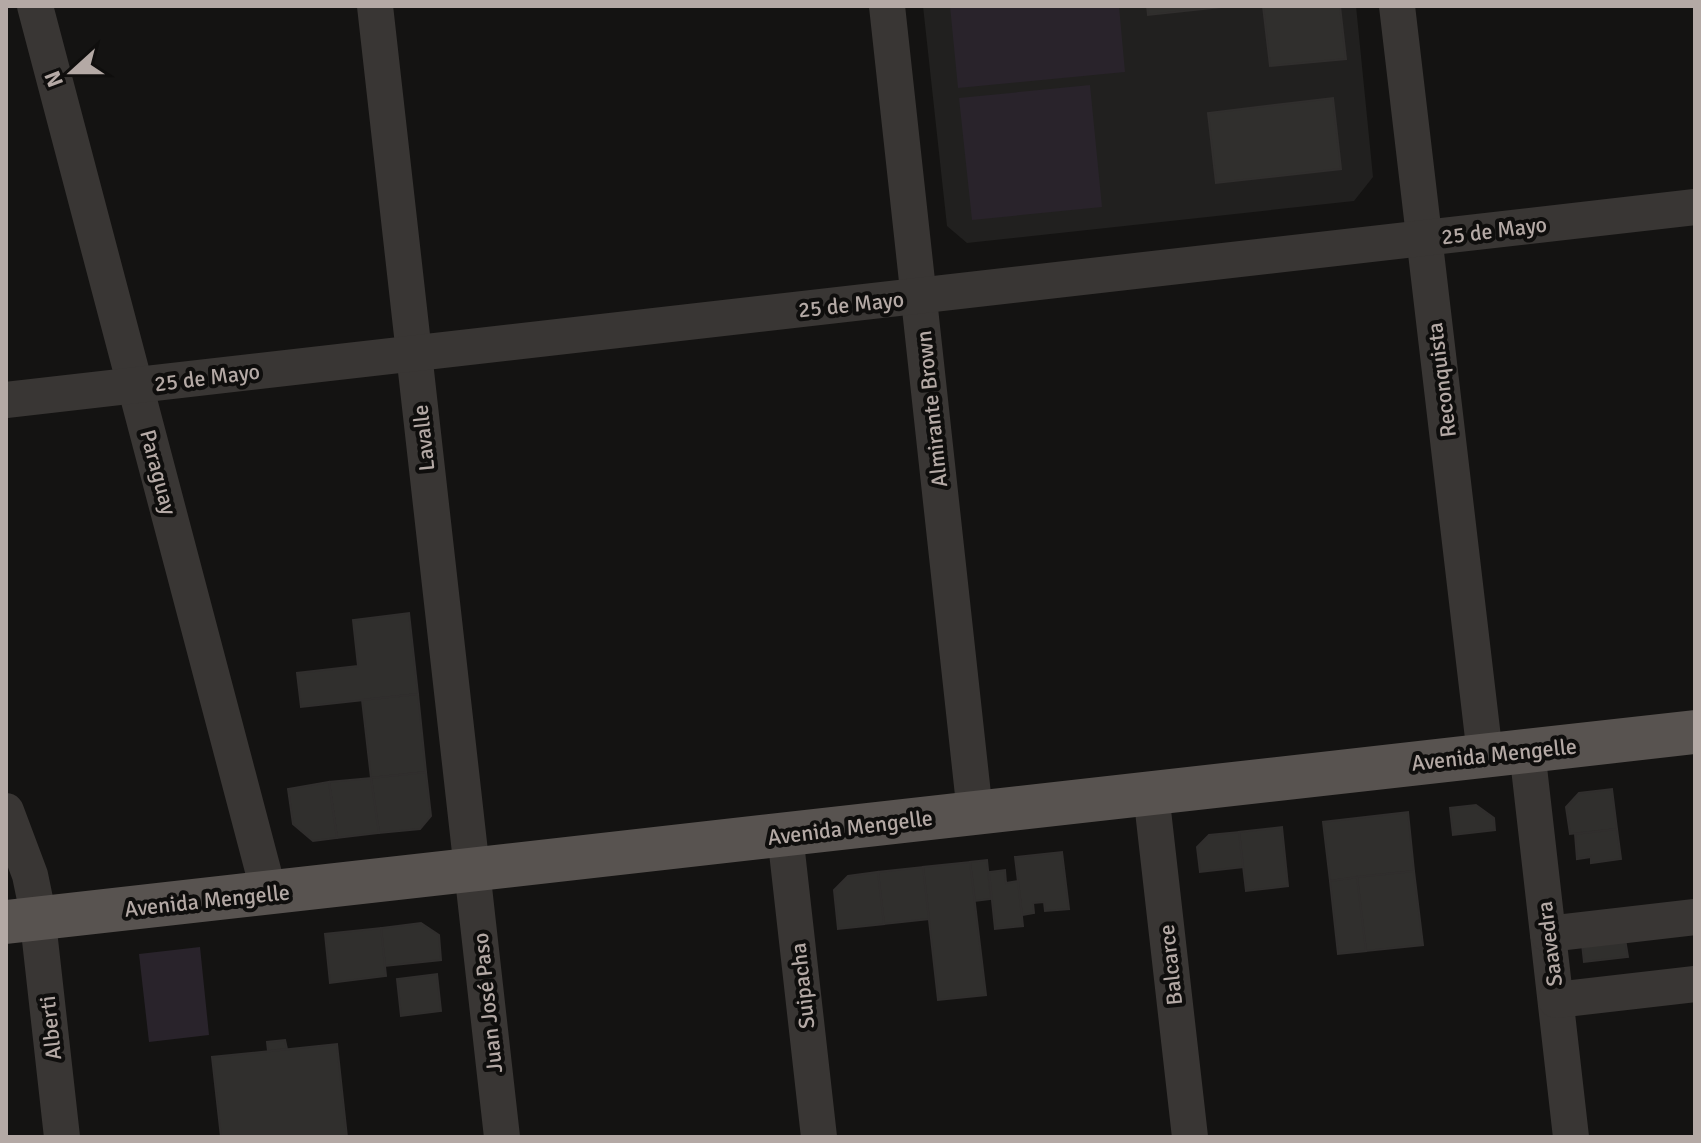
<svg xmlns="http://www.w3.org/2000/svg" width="1701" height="1143" font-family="Signika,sans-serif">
	<rect width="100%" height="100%" fill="#141312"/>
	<path fill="#21201f" d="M923,6h433l17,171 -19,24 -387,42 -20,-17z"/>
	<g fill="#29232b">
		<path d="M950,6h169l6,66 -167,16z"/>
		<path d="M1090,85l12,122 -130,13 -13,-122z"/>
		<path d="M200,947l9,88 -60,7 -10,-88z"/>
	</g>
	<g fill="#302f2d" stroke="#302e2d" stroke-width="2">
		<path d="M1147,6h84l-83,9z"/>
		<path d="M1263,6h77l6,53 -76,7z"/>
		<path d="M1333,98l8,71 -125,14 -8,-70z"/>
		<path d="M409,613l9,81 -117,13 -4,-34 61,-7 -5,-46z"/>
		<path d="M418,694l8,78 -55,6 -9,-78z"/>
		<path d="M426,772l5,44 -11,13 -41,4 -8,-55z"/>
		<path d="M371,778l8,55 -42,5 -8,-56z"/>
		<path d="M329,782l8,56 -24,3 -20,-17 -5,-35z"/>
		<path d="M1612,789l5,40 -47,5 -4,-27 13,-14z"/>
		<path d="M1476,805l18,13 1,12 -42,5 -3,-27z"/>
		<path d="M1408,812l6,59 -84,10 -7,-59z"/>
		<path d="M1282,827l6,59 -42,5 -7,-59z"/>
		<path d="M1617,829l4,30 -30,4v-6l-14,2 -2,-25z"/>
		<path d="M1239,832l4,35 -43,5 -3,-25 12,-12z"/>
		<path d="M1062,852l7,57 -24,2 -1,-9 -11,1 1,10 -12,2 -7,-58z"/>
		<path d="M987,860l4,39 -16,2 -5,-39z"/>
		<path d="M970,862l16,133 -48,5 -15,-133z"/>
		<path d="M923,867l6,52 -45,5 -6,-52z"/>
		<path d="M1005,870l1,13 12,-2 5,45 -28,3 -6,-57z"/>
		<path d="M1414,871l9,74 -57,6 -9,-74z"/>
		<path d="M878,872l6,52 -46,5 -4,-39 14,-14z"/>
		<path d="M1357,877l9,74 -28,3 -8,-73z"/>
		<path d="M421,923l18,12 2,25 -56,6 -4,-38z"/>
		<path d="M381,928l5,48 -56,7 -5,-49z"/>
		<path d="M1625,939l3,18 -44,5 -2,-18z"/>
		<path d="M437,974l4,37 -40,5 -4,-37z"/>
		<path d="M285,1040l2,9 -19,2 -1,-9z"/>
		<path d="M337,1044l10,93h-126l-9,-80z"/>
	</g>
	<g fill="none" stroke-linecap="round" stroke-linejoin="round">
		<g stroke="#393634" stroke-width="36">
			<path d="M35,6l234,887"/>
			<path d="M375,6l127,1131"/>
			<path d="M887,6l88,807"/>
			<path d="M1397,6l88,749"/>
			<path d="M6,400l1689,-193"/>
			<path d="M1527,750l44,387"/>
			<path d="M1151,793l39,344"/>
			<path d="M6,811l24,64 6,29 26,233"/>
			<path d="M785,834l34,303"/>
			<path d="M1548,934l147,-17"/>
			<path d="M1556,1000l139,-16"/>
		</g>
		<path stroke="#585350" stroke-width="44" d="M6,922l1689,-190"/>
	</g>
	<g text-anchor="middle" stroke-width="8" stroke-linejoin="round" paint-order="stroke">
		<g font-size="22" fill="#b4a9a5" stroke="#0f0e0d">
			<text transform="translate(1494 230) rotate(-7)" y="8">25 de Mayo</text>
			<text transform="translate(851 304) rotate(-6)" y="8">25 de Mayo</text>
			<text transform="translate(207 377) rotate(-7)" y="8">25 de Mayo</text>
			<text transform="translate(1441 380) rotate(-97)" y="8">Reconquista</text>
			<text transform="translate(931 409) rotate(-96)" y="8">Almirante Brown</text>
			<text transform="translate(423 438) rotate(-96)" y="8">Lavalle</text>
			<text transform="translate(159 472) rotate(75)" y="8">Paraguay</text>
			<text transform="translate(1494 754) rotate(-6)" y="8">Avenida Mengelle</text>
			<text transform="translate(850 827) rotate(-7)" y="8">Avenida Mengelle</text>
			<text transform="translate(207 900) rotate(-6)" y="8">Avenida Mengelle</text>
			<text transform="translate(1549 944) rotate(-97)" y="8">Saavedra</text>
			<text transform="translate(1170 965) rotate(-96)" y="8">Balcarce</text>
			<text transform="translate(802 986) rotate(-96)" y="8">Suipacha</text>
			<text transform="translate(487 1003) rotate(-96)" y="8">Juan José Paso</text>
			<text transform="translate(50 1028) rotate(-96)" y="8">Alberti</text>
		</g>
	</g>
	<rect width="1701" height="1143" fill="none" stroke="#b4a9a5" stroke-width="16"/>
	<g transform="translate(72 72) rotate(249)" stroke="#0f0e0d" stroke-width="6" paint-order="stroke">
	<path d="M0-6L14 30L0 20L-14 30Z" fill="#b4a9a5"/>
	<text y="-12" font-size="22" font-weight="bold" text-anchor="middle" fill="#b4a9a5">N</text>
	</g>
</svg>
